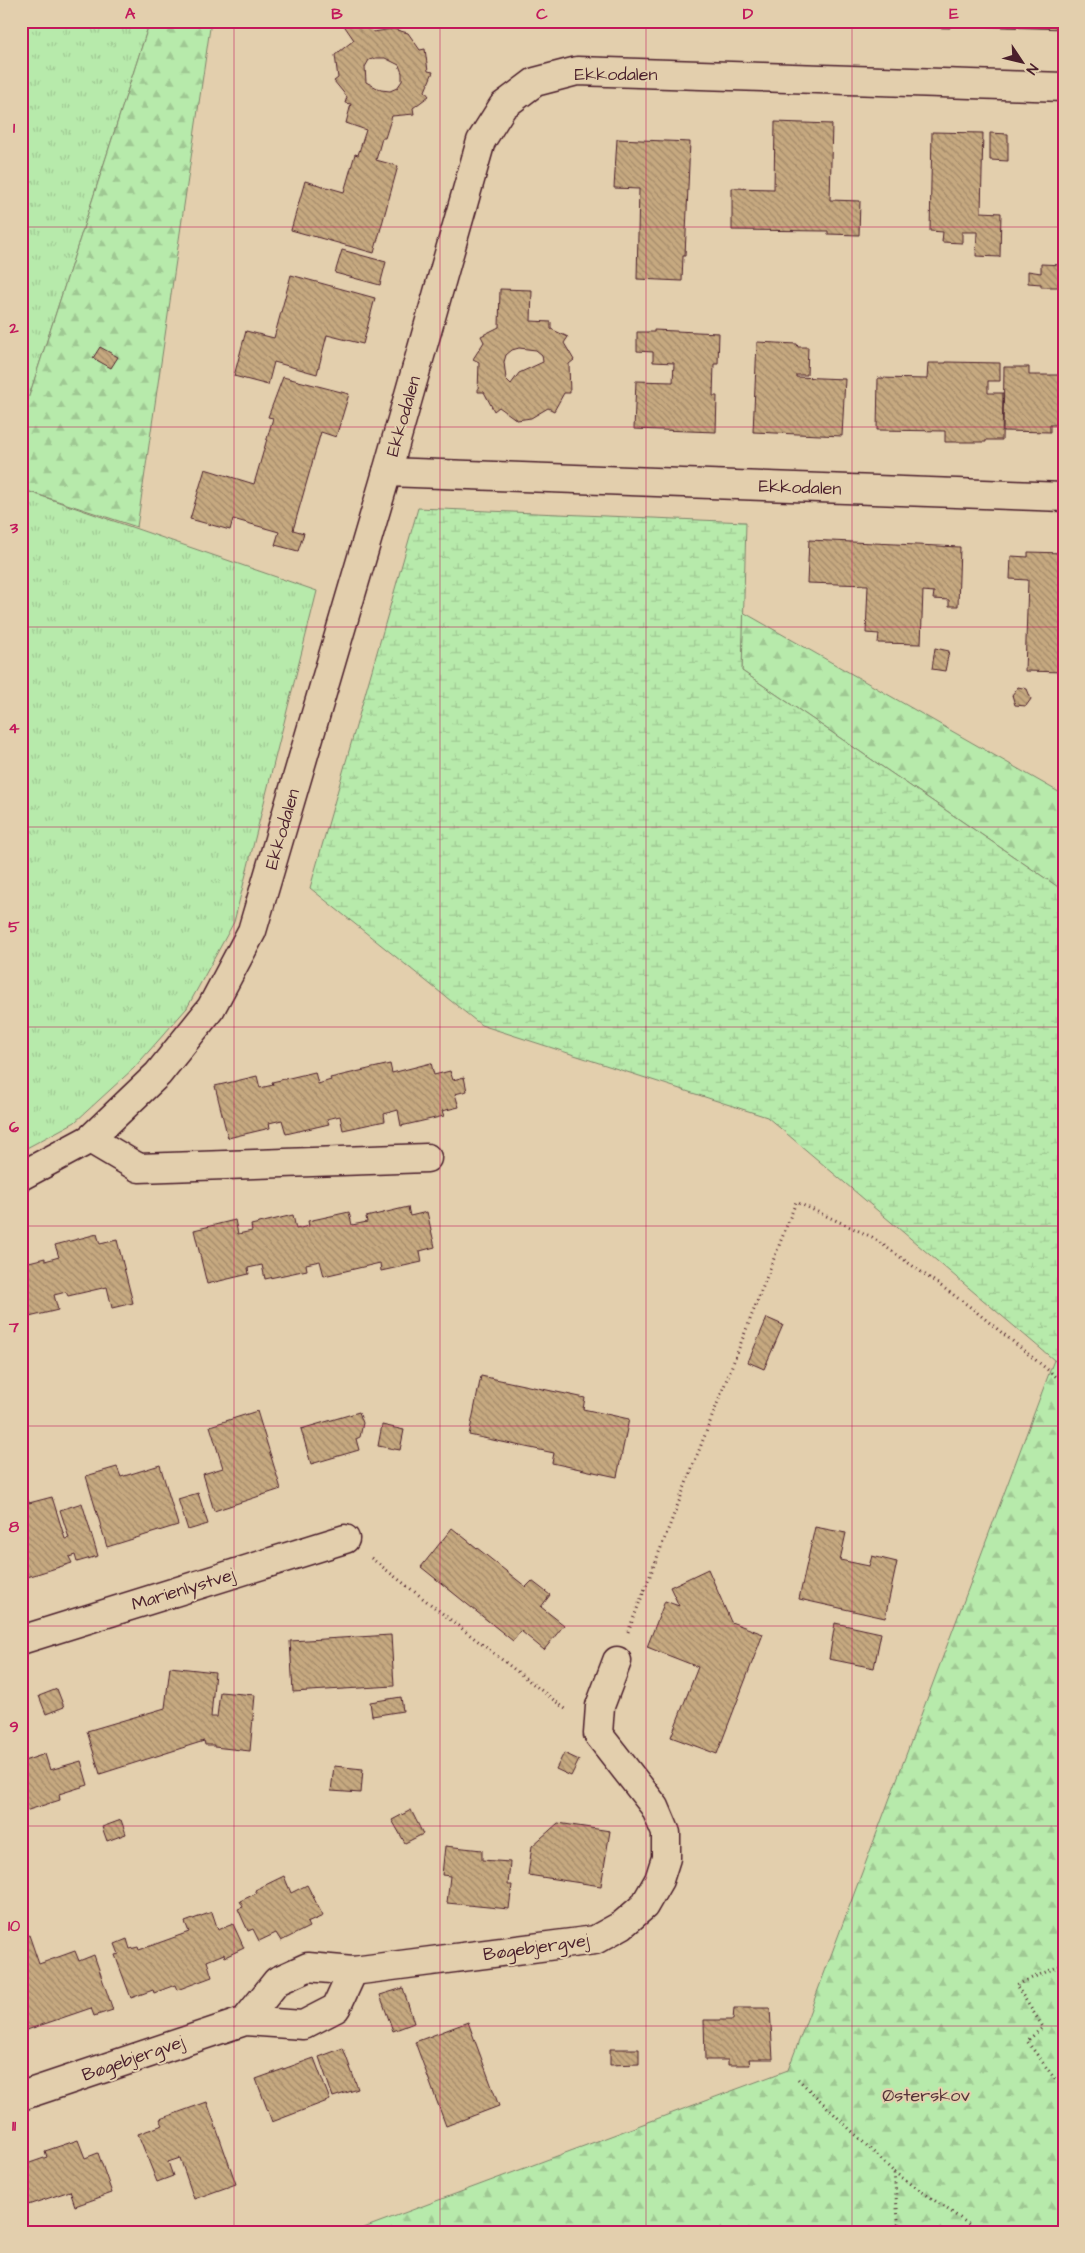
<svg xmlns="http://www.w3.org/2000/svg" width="1085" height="2253" font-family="'Architects Daughter',sans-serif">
	<defs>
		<pattern id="grass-tufts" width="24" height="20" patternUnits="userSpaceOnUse" patternTransform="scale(1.25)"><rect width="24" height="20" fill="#b7eaab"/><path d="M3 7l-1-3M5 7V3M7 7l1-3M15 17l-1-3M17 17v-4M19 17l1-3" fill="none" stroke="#9fc893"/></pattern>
		<pattern id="forest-firs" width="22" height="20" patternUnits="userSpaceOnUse" patternTransform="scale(1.25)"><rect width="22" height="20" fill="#b7eaab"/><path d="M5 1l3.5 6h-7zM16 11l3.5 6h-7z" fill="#9fc893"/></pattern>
		<pattern id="wetland-marsh" width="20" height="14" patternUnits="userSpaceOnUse" patternTransform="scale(1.25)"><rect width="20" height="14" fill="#b7eaab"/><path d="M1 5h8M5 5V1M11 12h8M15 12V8" fill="none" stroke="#9fc893"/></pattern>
		<pattern id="building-back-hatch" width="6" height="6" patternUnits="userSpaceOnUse" patternTransform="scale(1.25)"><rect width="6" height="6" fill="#c6a980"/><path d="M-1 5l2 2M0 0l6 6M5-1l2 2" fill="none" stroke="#a38969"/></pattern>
	</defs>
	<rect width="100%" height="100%" fill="#e3cfad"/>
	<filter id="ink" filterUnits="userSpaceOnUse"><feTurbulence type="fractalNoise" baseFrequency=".02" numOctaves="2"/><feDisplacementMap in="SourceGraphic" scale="10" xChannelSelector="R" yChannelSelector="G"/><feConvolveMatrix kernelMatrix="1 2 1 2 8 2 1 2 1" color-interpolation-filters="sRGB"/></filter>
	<g filter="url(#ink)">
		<g fill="url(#grass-tufts)" stroke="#80846b">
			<path d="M21,21h129l-129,400z"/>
			<path d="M21,489l296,102 -83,331 -47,86 -53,60 -59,54 -54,29z"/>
		</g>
		<g fill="url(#forest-firs)" stroke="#80846b">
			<path d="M150,21h61l-74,506 -116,-38v-68z"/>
			<path d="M743,612l321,183v96l-322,-220z"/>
			<path d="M1064,1359v873h-711l435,-162 266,-710z"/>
		</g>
		<path fill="url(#wetland-marsh)" stroke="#80846b" d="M418,508l328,14 -4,149 322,220v476l-10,-7 -287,-243 -286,-92 -171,-137z"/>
		<g fill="url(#building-back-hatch)" stroke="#4a1f2b" fill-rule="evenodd">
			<path d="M341,21h22l10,11 20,-3 15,4 12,17 5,-1 3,22 5,1 -8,19 4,5 -16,12 1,6 -22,2 -7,22h-3l-6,22 22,6 -24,87 -83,-23 14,-49 39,11 11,-38 3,1 8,-25 -20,-7 5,-19 -6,-1 2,-6 -13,-16 4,-3 -3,-23 19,-15zM376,58h9l14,7 3,8v8l-5,7 -7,3 -9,-1 -15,-8 -1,-15 4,-7z"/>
			<path d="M765,21h54v4l-54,-1z"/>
			<path d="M897,21h53v7l-53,-1z"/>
			<path d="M952,21h112v8l-93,-3 1,-2h-20z"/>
			<path d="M775,122l57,2 -2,76 30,1 -1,34 -31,-1v-3l-96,-1v-42l42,1z"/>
			<path d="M932,132l51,1 -2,79 20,1 -1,44 -24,-1 1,-24h-15v11l-20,-1 1,-10 -13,-1z"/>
			<path d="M990,133l18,1v27l-18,-1z"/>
			<path d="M617,139l73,3 -5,114h-2l-1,25 -45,-2 2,-90 -25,-1z"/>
			<path d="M342,250l44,12 -6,23 -45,-12z"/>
			<path d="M1041,264l23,1v22h-23v-3l-13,-1v-12l13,2z"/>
			<path d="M291,275l84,23 -12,46 -36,-9 -10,39 -43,-12 -6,23 -34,-9 12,-45 28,7z"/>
			<path d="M500,289l32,1 -1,31 20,1v7l17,8 -4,6 10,17 -5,4 1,29h-6l-10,18 -6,-3 -17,10 -14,2 -18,-13 -5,4 -10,-19h-6l1,-30 -6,-3 11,-17 -3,-6 18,-9zM519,348l17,2 6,5 1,7 -24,11 -8,11 -5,-5 -2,-17 2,-7 6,-5z"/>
			<path d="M654,330l65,3 -1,31h-4l-1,32h4l-1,36 -82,-3 2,-48 37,1 1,-19 -21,-1v-10l-16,-1v-19h17z"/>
			<path d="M757,342l40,2 1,3h10l-1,28h-11v2l49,2 -3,57 -89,-4z"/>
			<path d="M100,347l18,10 -7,11 -18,-10z"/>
			<path d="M946,362l54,1v18h-12v12h15l-1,47h-16v2h-41v-11l-68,-1 1,-52 49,1 1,-16h18z"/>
			<path d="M1004,367h25v8h35v50h-14v7l-47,-1z"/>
			<path d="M283,377l66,17 -13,43 -15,-5 -28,98 11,3 -6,18 -23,-6 4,-13 -46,-13 -3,11 -40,-11 15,-50 49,15 19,-66 -5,-1z"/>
			<path d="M809,540l151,7 -2,59h-9v-6l-16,-1 1,-7 -11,-1 -2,53 -43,-1 1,-9 -13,-1 2,-48 -61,-2z"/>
			<path d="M1028,552l36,1v119l-39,-1 3,-91 -18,-1 1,-23 17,1z"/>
			<path d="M935,648l14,3 -4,20 -13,-2z"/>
			<path d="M1018,687l9,2 4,10 -5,7 -11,-1 -3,-10z"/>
			<path d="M431,1063l3,12 16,-4 3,9 11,-3 3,14 -12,3 4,13 -17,4 2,5 -43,10 -3,-16 -14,4 1,7 -42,9 -3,-14 -13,3 2,5 -43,10 -4,-14 -13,3 1,5 -42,10 -13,-52 42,-10 3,12 13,-3 -1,-3 43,-10 3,12 13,-4 -1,-2 60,-14 2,9z"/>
			<path d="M408,1207l2,9 17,-4 8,35 -15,4 2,11 -41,9 -1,-8 -56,13 -4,-15 -14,3 1,6 -42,9 -3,-14 -14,3 1,6 -42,10 -13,-54 41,-10 3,14 14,-3 -1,-6 42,-10 3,14 13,-3 -1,-5 41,-9 3,13 15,-3 -1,-5z"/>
			<path d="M97,1234l3,10 17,-4 16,63 -21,5 -5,-21 -39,9 -2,-4 -12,3 4,15 -37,9v-55l24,-6v3l14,-4 -4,-12z"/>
			<path d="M767,1318l16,7 -19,44 -16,-7z"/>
			<path d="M481,1376l104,22 -2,11 46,10 -12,58 -65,-14 2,-10 -85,-18z"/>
			<path d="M257,1411l24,78 -67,22 -11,-37 20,-6 -13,-42z"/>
			<path d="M359,1412l4,11 -3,14 -4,2 3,11 -48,14 -10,-35z"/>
			<path d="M382,1425l22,5 -4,20 -22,-4z"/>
			<path d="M160,1465l18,60 -71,22 -21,-71 31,-9 4,10z"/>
			<path d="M198,1493l10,31 -20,6 -10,-31z"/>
			<path d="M21,1497l6,1 2,5 23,-6 13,42 4,-1 -9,-28 22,-7 16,53 -21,6 -2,-7 -6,2 3,6 -51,16z"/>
			<path d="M815,1527l31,6 -6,27 29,6 3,-10 25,6 -12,56 -86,-19z"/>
			<path d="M452,1528l74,59 6,-6 18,14 -9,12 23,18 -20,25 -23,-19 -8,10 -92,-74z"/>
			<path d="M708,1569l23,53 32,12 -46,120 -46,-17 27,-70 -51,-20 18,-46 14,5 -9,-19z"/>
			<path d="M835,1623l46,10 -7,35 -45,-9z"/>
			<path d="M391,1635l3,51 -101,6 -3,-51z"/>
			<path d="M170,1667l45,5 -4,45h6l3,-25 35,3 -5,56 -36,-4v-2h-9l-1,-4 -104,33 -13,-43 78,-23z"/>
			<path d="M57,1689l7,18 -18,7 -7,-18z"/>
			<path d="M401,1697l2,14 -31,5 -2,-14z"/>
			<path d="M564,1753l15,7 -8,16 -15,-7z"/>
			<path d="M45,1754l5,16 31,-9 7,24 -29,9 1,6 -38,12 -1,-50z"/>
			<path d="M334,1766l29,3 -2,24 -30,-2z"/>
			<path d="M411,1810l12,24 -18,9 -13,-23z"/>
			<path d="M121,1820l5,14 -19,7 -5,-14z"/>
			<path d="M558,1823l52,8 -9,55 -73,-11 4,-29z"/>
			<path d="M445,1846l37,4v10l28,2 -2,23h4l-3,24 -62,-6 3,-27 -8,-1z"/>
			<path d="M284,1876l7,17 16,-8 16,31 -16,7 2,4 -28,14 -5,-8 -17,8 -6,-12 -5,2 -10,-22 5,-2 -3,-6 17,-8 -2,-3z"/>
			<path d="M212,1912l6,18 15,-6 11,24 -19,9 -1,-3 -17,7 5,16 -35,13 -2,-5 -21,8 -1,-3 -22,8 -16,-43 4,-1 -4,-10 12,-5 3,10 8,-2 1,3 50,-18 -4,-10z"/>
			<path d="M29,1935l10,29 36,-13 4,10 15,-6 19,55 -19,6 -3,-8 -70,24v-94z"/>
			<path d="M403,1988l11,35 -21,8 -13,-36z"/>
			<path d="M734,2008h36l3,51h-24l1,6h-22v-5h-23l-1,-40h29z"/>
			<path d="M468,2022l31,84 -53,20 -31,-84z"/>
			<path d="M343,2048l15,41 -25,8 -14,-40z"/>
			<path d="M610,2049h29v15l-29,1z"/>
			<path d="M314,2058l16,42 -58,22 -16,-43z"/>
			<path d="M207,2102l29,82 -42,15 -14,-41 -12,4 5,14 -16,6 -19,-48 25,-9 -3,-6z"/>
			<path d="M78,2140l7,18 13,-5 14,40 -37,13 -5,-15 -45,15 -4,-12v-28l26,-9 -2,-6z"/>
		</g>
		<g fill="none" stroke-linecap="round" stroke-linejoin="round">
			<g stroke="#4a1f2b" stroke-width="31">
				<g id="street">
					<path d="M387,472l677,25"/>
					<path d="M90,1139l49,29 288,-10"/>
					<path d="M21,1176l69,-37 68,-65 53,-66 41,-77 135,-459 94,-331 22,-35 32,-24 42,-11 487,16"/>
					<path d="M21,1640l324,-101"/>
					<path d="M353,1971l242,-31 27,-15 22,-19 15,-26 7,-22v-25l-11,-26 -57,-73 2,-28 17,-45"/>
					<path d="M21,2096l224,-75 58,4 33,-17 17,-37 -45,-4 -31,14 -32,40"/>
				</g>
			</g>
			<g stroke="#4a1f2b" stroke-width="3" stroke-dasharray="1 4" stroke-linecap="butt">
				<path d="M371,1558l197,153"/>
				<path d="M628,1632l168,-430 76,35 97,69 95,77"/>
				<path d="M1064,1964l-48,21 27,42 -16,14 28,38 9,5"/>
				<path d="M798,2079l96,93 5,60"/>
				<path d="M894,2172l86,60"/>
			</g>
			<use href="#street" stroke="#e3cfad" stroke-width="28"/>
		</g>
	</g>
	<path fill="none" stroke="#c2185b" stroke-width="1" stroke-opacity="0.55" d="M234,21v2211M440,21v2211M646,21v2211M852,21v2211M21,227h1043M21,427h1043M21,627h1043M21,827h1043M21,1027h1043M21,1226h1043M21,1426h1043M21,1626h1043M21,1826h1043M21,2026h1043"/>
	<g text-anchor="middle" stroke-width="4" stroke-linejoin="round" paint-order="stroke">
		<g font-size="18" fill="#4a1f2b" stroke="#e3cfad">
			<text x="616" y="80">Ekkodalen</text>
			<text transform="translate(403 416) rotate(-74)" y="6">Ekkodalen</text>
			<text transform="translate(800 487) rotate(2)" y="6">Ekkodalen</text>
			<text transform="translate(282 829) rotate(-74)" y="6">Ekkodalen</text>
			<text transform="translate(183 1589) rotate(-17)" y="6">Marienlystvej</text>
			<text transform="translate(536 1947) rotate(-8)" y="6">Bøgebjergvej</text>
			<text transform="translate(133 2058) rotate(-19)" y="6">Bøgebjergvej</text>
		</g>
		<g font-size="18" fill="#553338" stroke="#e3cfad">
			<text x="926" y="2101">Østerskov</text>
		</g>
	</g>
	<rect width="1085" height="2253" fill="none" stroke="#e3cfad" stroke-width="55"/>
	<g transform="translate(1022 62) rotate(125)" stroke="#e3cfad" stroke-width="4" paint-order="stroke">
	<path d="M0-4L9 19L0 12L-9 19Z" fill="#4a1f2b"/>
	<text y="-8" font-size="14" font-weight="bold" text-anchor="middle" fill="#4a1f2b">N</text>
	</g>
	<rect x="28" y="28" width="1030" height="2198" fill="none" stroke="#c2185b" stroke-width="2"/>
	<g font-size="16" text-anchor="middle" font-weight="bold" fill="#c2185b">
		<text x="130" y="19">A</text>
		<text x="337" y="19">B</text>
		<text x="542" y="19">C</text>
		<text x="748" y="19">D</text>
		<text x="954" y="19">E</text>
		<text x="14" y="133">1</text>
		<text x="14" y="333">2</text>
		<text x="14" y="533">3</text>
		<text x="14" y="733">4</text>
		<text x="14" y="932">5</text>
		<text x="14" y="1132">6</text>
		<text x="14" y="1332">7</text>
		<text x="14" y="1532">8</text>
		<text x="14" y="1732">9</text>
		<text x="14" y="1931">10</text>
		<text x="14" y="2131">11</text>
	</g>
</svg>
